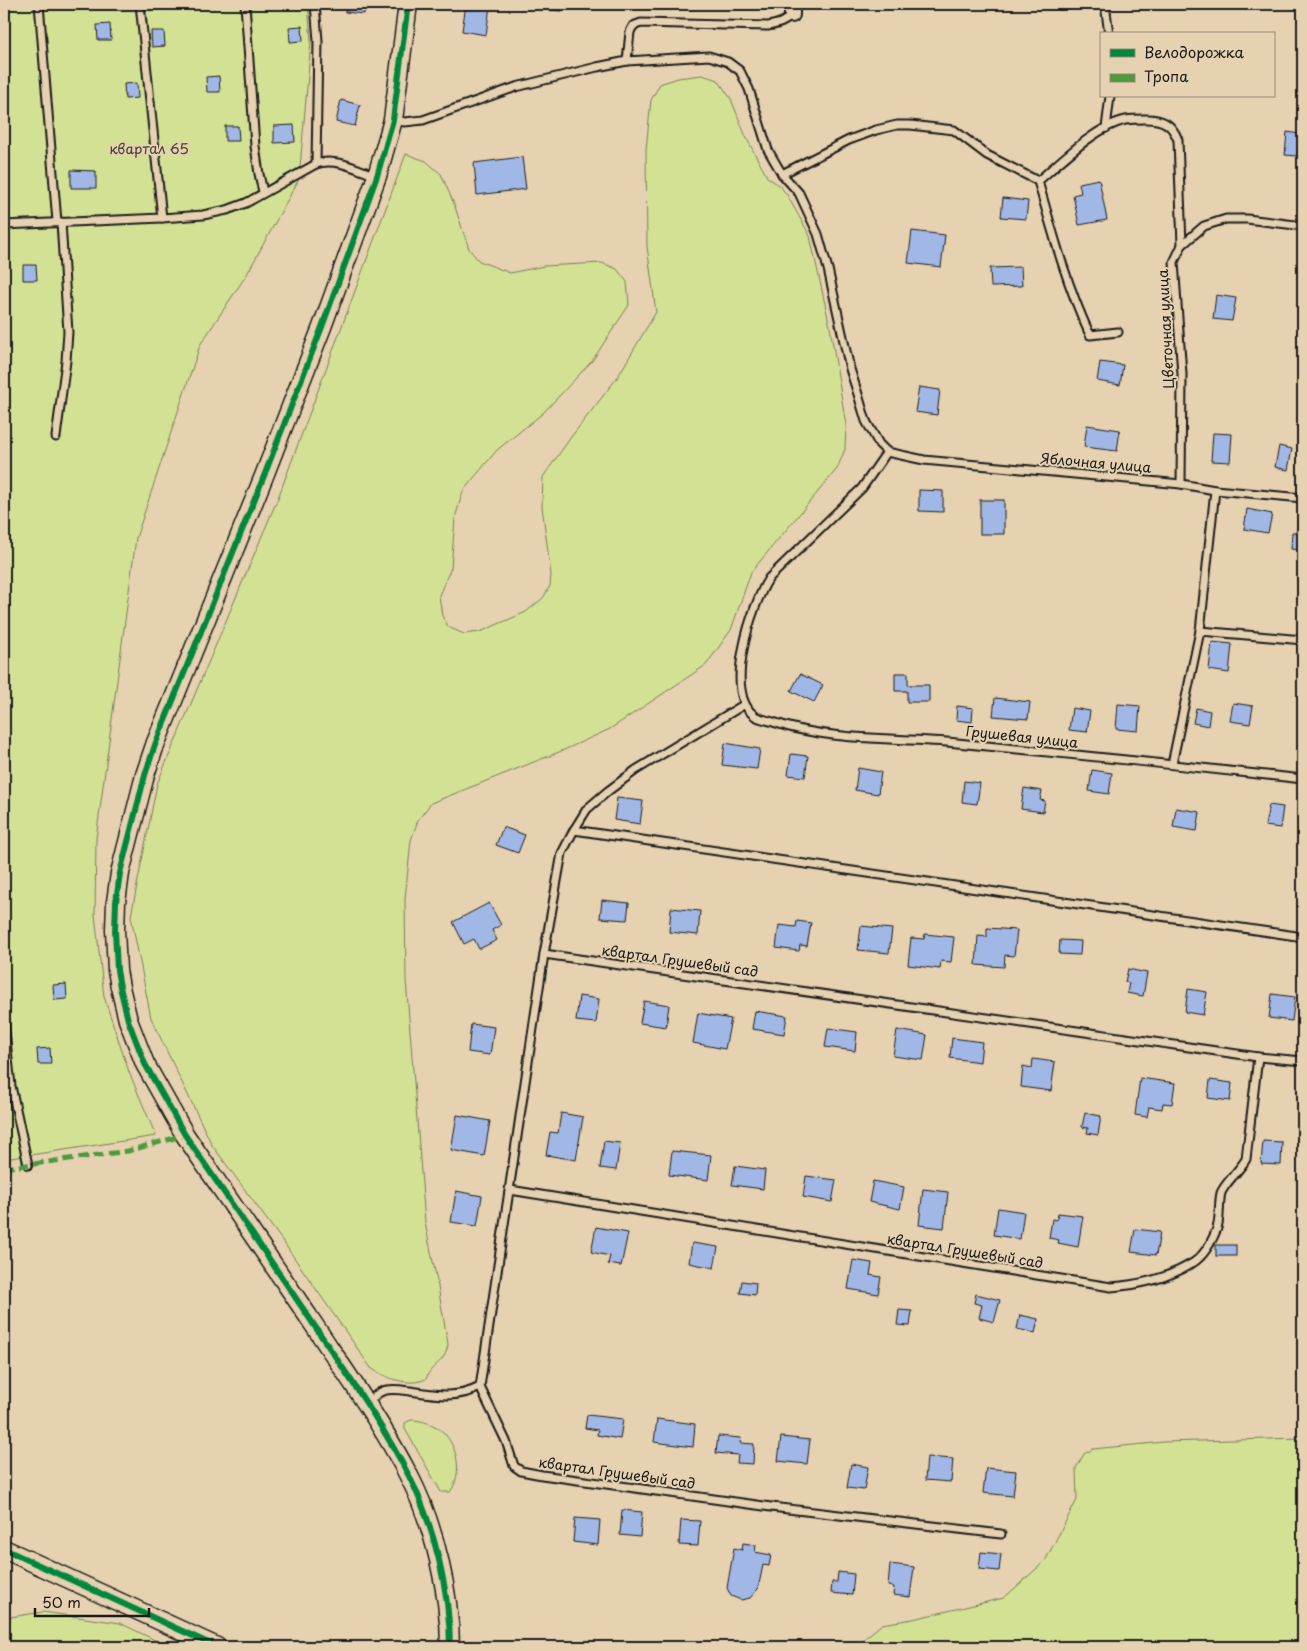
<svg xmlns="http://www.w3.org/2000/svg" width="1307" height="1651" font-family="'Playpen Sans',sans-serif">
	<rect width="100%" height="100%" fill="#e6d1b0"/>
	<filter id="ink" filterUnits="userSpaceOnUse"><feTurbulence type="fractalNoise" baseFrequency=".02" numOctaves="2"/><feDisplacementMap in="SourceGraphic" scale="10" xChannelSelector="R" yChannelSelector="G"/><feConvolveMatrix kernelMatrix="1 2 1 2 8 2 1 2 1" color-interpolation-filters="sRGB"/></filter>
	<g filter="url(#ink)">
		<g fill="#d3e195" stroke="#787e58">
			<path d="M4,4h304l3,37 -12,138 -52,95 -47,71 -64,193 -40,301 -1,76 9,82 25,75 27,64 -152,23z"/>
			<path d="M702,75l16,5 13,19 15,38 21,40 13,9 7,9 23,41 20,91 16,98 -1,24 -8,20 -86,103 -20,58 -25,35 -96,64 -46,21 -133,53 -13,17 -7,20 -6,59 1,81 19,243 12,58 11,63c-3,21 -16,18 -22,35 -18,8 -40,-1 -55,-11l-87,-125 -72,-98 -61,-127 -20,-102 26,-132 121,-286 128,-344 20,7 15,13 13,30 15,45 10,12 31,12 34,-7 58,-3 15,6 10,13 2,23 -37,56 -49,52 -46,37 -34,41 -8,27 -4,50 -12,27 3,21 6,11 16,7 16,-2 46,-20 17,-14 7,-12 1,-11 -9,-69 1,-29 28,-40 46,-59 39,-66 -9,-66 -1,-96 5,-50 9,-16 18,-6z"/>
			<path d="M411,1420c10,0 24,4 32,12 15,15 20,42 7,60h-9l-36,-63v-6z"/>
			<path d="M1303,1438v209h-442l3,-8 18,-15 31,-5 91,-21 41,-37 32,-61 -1,-32 8,-14 9,-5 71,-7z"/>
			<path d="M43,1612l77,11 49,24h-165v-29z"/>
		</g>
		<g fill="#a1b8e6" stroke="#1c1c1c">
			<path d="M346,4h19l-1,10 -19,-2z"/>
			<path d="M466,4l24,2 -4,29 -24,-4z"/>
			<path d="M547,4h15v7l-15,-1z"/>
			<path d="M110,24l1,16h-13l-1,-15z"/>
			<path d="M302,26l1,15 -13,1 -1,-15z"/>
			<path d="M151,31h13l1,15 -13,1z"/>
			<path d="M219,76l1,16h-13l-1,-15z"/>
			<path d="M137,83l1,15 -13,1 -1,-15z"/>
			<path d="M341,100l19,5 -5,21 -19,-4z"/>
			<path d="M294,125l1,17 -21,1v-17z"/>
			<path d="M225,126h13l1,15h-14z"/>
			<path d="M1287,132l13,2 -3,22 -12,-1z"/>
			<path d="M522,157l4,32 -49,6 -3,-32z"/>
			<path d="M71,170l25,1v17h-25z"/>
			<path d="M1099,179l8,41 -28,5 -6,-30 8,-2 -2,-10z"/>
			<path d="M1003,198l25,3 -2,18 -25,-2z"/>
			<path d="M912,231l33,4 -4,32 -33,-4z"/>
			<path d="M23,265h13l1,15h-14z"/>
			<path d="M1021,267l1,19 -31,1 -1,-19z"/>
			<path d="M1216,295l20,3 -4,23 -19,-2z"/>
			<path d="M1100,362l23,3 -3,20 -23,-4z"/>
			<path d="M919,387l21,3 -3,25 -22,-3z"/>
			<path d="M1087,425l33,5 -3,21 -33,-4z"/>
			<path d="M1213,433l19,1 -2,28 -19,-1z"/>
			<path d="M1279,446l13,3 -4,21 -13,-3z"/>
			<path d="M919,490l24,1v21l-24,-1z"/>
			<rect x="980" y="500" width="24" height="34"/>
			<path d="M1247,509l25,5 -4,19 -24,-4z"/>
			<path d="M1292,532l11,1 -1,17 -11,-1z"/>
			<path d="M1212,642l20,2 -3,29 -20,-3z"/>
			<path d="M895,673h13v12h21v17h-22v-11h-12z"/>
			<path d="M800,674l23,11 -9,17 -23,-11z"/>
			<path d="M995,698l35,4 -2,17 -35,-3z"/>
			<path d="M1233,703l20,3 -3,18 -20,-3z"/>
			<path d="M1118,704l22,2 -2,25 -22,-2z"/>
			<path d="M957,706l16,2 -1,14 -16,-2z"/>
			<path d="M1072,708l18,3 -3,21 -18,-2z"/>
			<path d="M1196,708l14,3 -2,15 -15,-3z"/>
			<path d="M725,743l35,6 -3,20 -35,-4z"/>
			<path d="M791,754l17,2 -3,21 -17,-2z"/>
			<path d="M858,768l23,4 -3,22 -23,-4z"/>
			<path d="M1092,770l20,3 -3,21 -20,-3z"/>
			<path d="M964,781l16,2 -3,21 -15,-2z"/>
			<path d="M1024,788l18,3 -2,9 5,1 -2,11 -22,-3z"/>
			<path d="M617,798l26,3 -3,23 -26,-4z"/>
			<path d="M1269,805l14,2 -3,21 -15,-2z"/>
			<path d="M1176,808l24,4 -3,19 -24,-4z"/>
			<path d="M503,827l22,8 -7,18 -22,-8z"/>
			<path d="M602,900l27,3 -2,17 -27,-2z"/>
			<path d="M489,903l12,22 -9,5 5,10 -18,9 -5,-10 -10,5 -11,-22z"/>
			<path d="M671,908l29,3 -2,24 -29,-3z"/>
			<path d="M797,921l14,2 -4,23 -7,-1 -1,6 -23,-3 3,-23 17,2z"/>
			<path d="M861,926l31,3 -3,24 -31,-3z"/>
			<path d="M987,928l30,2 -3,26 -9,-1 -1,12 -28,-2 2,-29 9,1z"/>
			<path d="M925,934l29,3 -3,25 -10,-1 -1,8 -32,-4 3,-27 13,1z"/>
			<path d="M1060,940l21,1 -1,14 -21,-1z"/>
			<path d="M1128,969l19,4 -4,23 -16,-3 2,-10 -4,-1z"/>
			<path d="M66,984l1,15 -13,1 -1,-15z"/>
			<path d="M1188,989l19,3 -4,23 -18,-3z"/>
			<path d="M1272,994l23,3 -3,24 -23,-3z"/>
			<path d="M579,996l20,3 -3,24 -20,-2z"/>
			<path d="M644,1001l25,4 -3,22 -26,-4z"/>
			<path d="M755,1011l32,5 -3,18 -32,-5z"/>
			<path d="M698,1013l33,6 -6,30 -32,-6z"/>
			<path d="M471,1024l23,3 -4,28 -22,-3z"/>
			<path d="M828,1028l29,4 -2,19 -30,-4z"/>
			<path d="M897,1030l30,5 -4,25 -30,-4z"/>
			<path d="M952,1038l30,4 -2,20 -30,-4z"/>
			<path d="M50,1048l1,16h-13l-1,-15z"/>
			<path d="M1033,1059l22,3 -4,29 -30,-4 2,-21 9,2z"/>
			<path d="M1140,1078l35,5 -3,21 -9,-1 -1,6 -13,-2 -2,10 -12,-2z"/>
			<path d="M1210,1080l22,3 -2,18 -22,-3z"/>
			<path d="M561,1113l22,4 -7,43 -30,-5 4,-23 8,1z"/>
			<path d="M1085,1113l16,3 -3,19 -11,-2 1,-5 -6,-1z"/>
			<path d="M457,1115l33,6 -6,35 -33,-6z"/>
			<path d="M604,1141l16,2 -4,27 -16,-2z"/>
			<path d="M1263,1141l19,1 -1,23 -20,-1z"/>
			<path d="M672,1151l39,4 -3,25 -39,-5z"/>
			<path d="M735,1166l30,4 -2,19 -31,-4z"/>
			<path d="M806,1176l30,4 -4,22 -29,-5z"/>
			<path d="M873,1181l31,6 -4,22 -31,-7z"/>
			<path d="M923,1189l25,3 -4,36 -25,-3z"/>
			<path d="M456,1191l26,5 -5,30 -26,-4z"/>
			<path d="M998,1208l26,4 -4,27 -26,-4z"/>
			<path d="M1058,1213l25,3 -5,31 -20,-4 1,-3 -10,-2 3,-19 5,1z"/>
			<path d="M596,1227l32,6 -7,33 -13,-2 2,-8 -19,-4z"/>
			<path d="M1135,1229l25,3 -4,23 -25,-3z"/>
			<path d="M692,1243l26,4 -4,21 -25,-5z"/>
			<rect x="1216" y="1245" width="20" height="11"/>
			<path d="M853,1260l19,3 -2,12 11,2 -3,17 -30,-5z"/>
			<path d="M742,1281l14,2 -1,12 -15,-2z"/>
			<path d="M976,1294l24,6 -6,22 -15,-4 3,-13 -8,-2z"/>
			<path d="M899,1310l13,1 -2,15 -13,-1z"/>
			<path d="M1020,1315l18,4 -3,14 -18,-4z"/>
			<path d="M587,1415l36,4 -3,20 -23,-4 1,-5 -13,-2z"/>
			<path d="M657,1419l38,5 -2,23 -39,-5z"/>
			<path d="M718,1436l23,2 -1,5 14,1 -1,20 -16,-1 1,-8 -22,-2z"/>
			<path d="M781,1437l29,3 -3,24 -29,-3z"/>
			<path d="M927,1457l26,2 -2,23 -26,-2z"/>
			<path d="M851,1464l17,3 -4,23 -17,-2z"/>
			<path d="M986,1468l30,3 -3,25 -30,-3z"/>
			<path d="M622,1510l20,2 -2,25 -20,-2z"/>
			<path d="M575,1518l25,2 -2,25 -25,-3z"/>
			<path d="M681,1520l19,1 -2,25 -19,-1z"/>
			<path d="M743,1543l13,2 -1,7 16,3 -2,11 -6,-1 -5,24 -8,9 -9,2 -10,-4 -4,-8 7,-40 8,2z"/>
			<path d="M981,1552l20,2 -2,17 -20,-2z"/>
			<path d="M890,1564l24,3 -4,30 -17,-2 1,-8 -6,-1z"/>
			<path d="M838,1572l16,2 -2,21 -21,-2 1,-11h5z"/>
		</g>
		<g fill="none" stroke-linecap="round" stroke-linejoin="round">
			<g stroke="#1c1c1c" stroke-width="11">
				<g id="service">
					<path d="M39,4l18,218"/>
					<path d="M140,4l22,214"/>
					<path d="M245,4l10,142 4,28 4,18"/>
					<path d="M315,4l3,37 -2,123"/>
					<path d="M1105,4l4,30"/>
					<path d="M627,61l3,-29 3,-6 8,-3 127,3c11,-2 17,-4 24,-11"/>
					<path d="M394,120l11,2 18,-2 93,-33 81,-20 30,-6 82,-5 19,6 12,9 9,18 19,61 14,24 17,19 19,41 10,35 22,100 7,22 9,30 13,23 8,8"/>
					<path d="M1106,128l4,-32"/>
					<path d="M782,174l67,-34 27,-10 21,-5h13l44,5 33,25 51,26c22,-19 60,-56 88,-61 6,-1 13,-1 20,-1 17,0 26,5 32,21l4,105"/>
					<path d="M1038,181c15,53 29,105 52,154l28,-3"/>
					<path d="M4,225l158,-7 41,-3 24,-5 19,-7 70,-39c19,-7 41,5 60,12"/>
					<path d="M56,437l10,-76 2,-29 -7,-110"/>
					<path d="M887,452l-25,36 -93,90c-17,26 -47,116 -14,138 5,3 12,4 18,6 57,20 123,15 184,21 115,11 231,23 346,36"/>
					<path d="M887,452l37,8 257,24 34,6 88,8"/>
					<path d="M1181,484l1,-110 -8,-112 8,-17 22,-19 22,-7h21l56,7"/>
					<path d="M1200,631l15,-141"/>
					<path d="M745,704l-109,66 -28,21 -21,18 -13,21 -12,23 -18,101 -64,433 26,54 8,25 7,5 21,4 229,32 230,27"/>
					<path d="M1172,764l28,-133 103,9"/>
					<path d="M574,830l729,107"/>
					<path d="M544,954l714,103 45,4"/>
					<path d="M4,1022l7,64 17,79"/>
					<path d="M510,1190l601,97c27,-2 57,-9 80,-23 11,-6 20,-21 25,-33 5,-11 2,-26 5,-38 3,-9 19,-23 25,-34l12,-102"/>
					<path d="M368,1404c4,-5 8,-11 15,-13 8,-3 19,-1 27,0 26,4 47,8 70,-4"/>
				</g>
			</g>
			<g stroke="#1c1c1c" stroke-width="18">
				<path id="minor" d="M792,15v-11"/>
			</g>
			<g stroke="#1c1c1c" stroke-width="21">
				<g id="tertiary">
					<path d="M408,4l-15,116 -16,56 -55,151 -58,149 -109,269 -10,30 -25,98 -4,29 -1,28 2,40 3,17 8,33 17,44 40,71c41,61 82,121 123,181 35,53 72,104 101,160 25,48 41,117 41,171"/>
					<path d="M4,1549l213,98"/>
				</g>
			</g>
			<use href="#service" stroke="#e6d1b0" stroke-width="7"/>
			<use href="#minor" stroke="#e6d1b0" stroke-width="14"/>
			<use href="#tertiary" stroke="#e6d1b0" stroke-width="18"/>
			<path stroke="#4c9a3e" stroke-width="5" stroke-dasharray="10 5" stroke-linecap="butt" d="M4,1168l124,-17 57,-16"/>
			<g stroke="#e6d1b0" stroke-width="9">
				<g id="cycleway">
					<path d="M408,4l-15,116 -16,56 -55,151 -58,149 -109,269 -10,30 -25,98 -4,29 -1,28 2,40 3,17 8,33 17,44 40,71c41,61 82,121 123,181 35,53 72,104 101,160 25,48 41,117 41,171"/>
					<path d="M4,1549l213,98"/>
				</g>
			</g>
			<use href="#cycleway" stroke="#00873e" stroke-width="6"/>
		</g>
	</g>
	<g text-anchor="middle" stroke-width="4" stroke-linejoin="round" paint-order="stroke">
		<g font-size="14" fill="#414334" stroke="#e6d1b0">
			<text x="149" y="154">квартал 65</text>
		</g>
		<g font-size="14" fill="#1c1c1c" stroke="#e6d1b0">
			<text transform="translate(1166 329) rotate(-93)" y="5">Цветочная улица</text>
			<text transform="translate(1096 463) rotate(5)" y="5">Яблочная улица</text>
			<text transform="translate(1022 737) rotate(6)" y="5">Грушевая улица</text>
			<text transform="translate(680 961) rotate(8)" y="5">квартал Грушевый сад</text>
			<text transform="translate(965 1251) rotate(9)" y="5">квартал Грушевый сад</text>
			<text transform="translate(617 1473) rotate(8)" y="5">квартал Грушевый сад</text>
		</g>
	</g>
	<rect width="1307" height="1651" fill="none" stroke="#e6d1b0" stroke-width="20"/>
	<rect x="10" y="10" width="1287" height="1631" fill="none" stroke="#1c1c1c" stroke-width="2" filter="url(#ink)"/>
	<rect x="1100" y="32" width="175" height="65" fill="#e6d1b0" stroke="#958975"/>
	<rect x="1110" y="49" width="25" height="8" fill="#00873e" stroke="#958975"/>
	<text x="1144" y="58" font-size="15" fill="#1c1c1c">Велодорожка</text>
	<rect x="1110" y="74" width="25" height="8" fill="#4c9a3e" stroke="#958975"/>
	<text x="1144" y="82" font-size="15" fill="#1c1c1c">Тропа</text>
	<path d="M35 1608v8h114v-8" fill="none" stroke="#1c1c1c" stroke-width="2.5"/>
	<text x="42" y="1608" font-size="15" fill="#1c1c1c" stroke="#e6d1b0" stroke-width="4" paint-order="stroke">50 m</text>
</svg>
